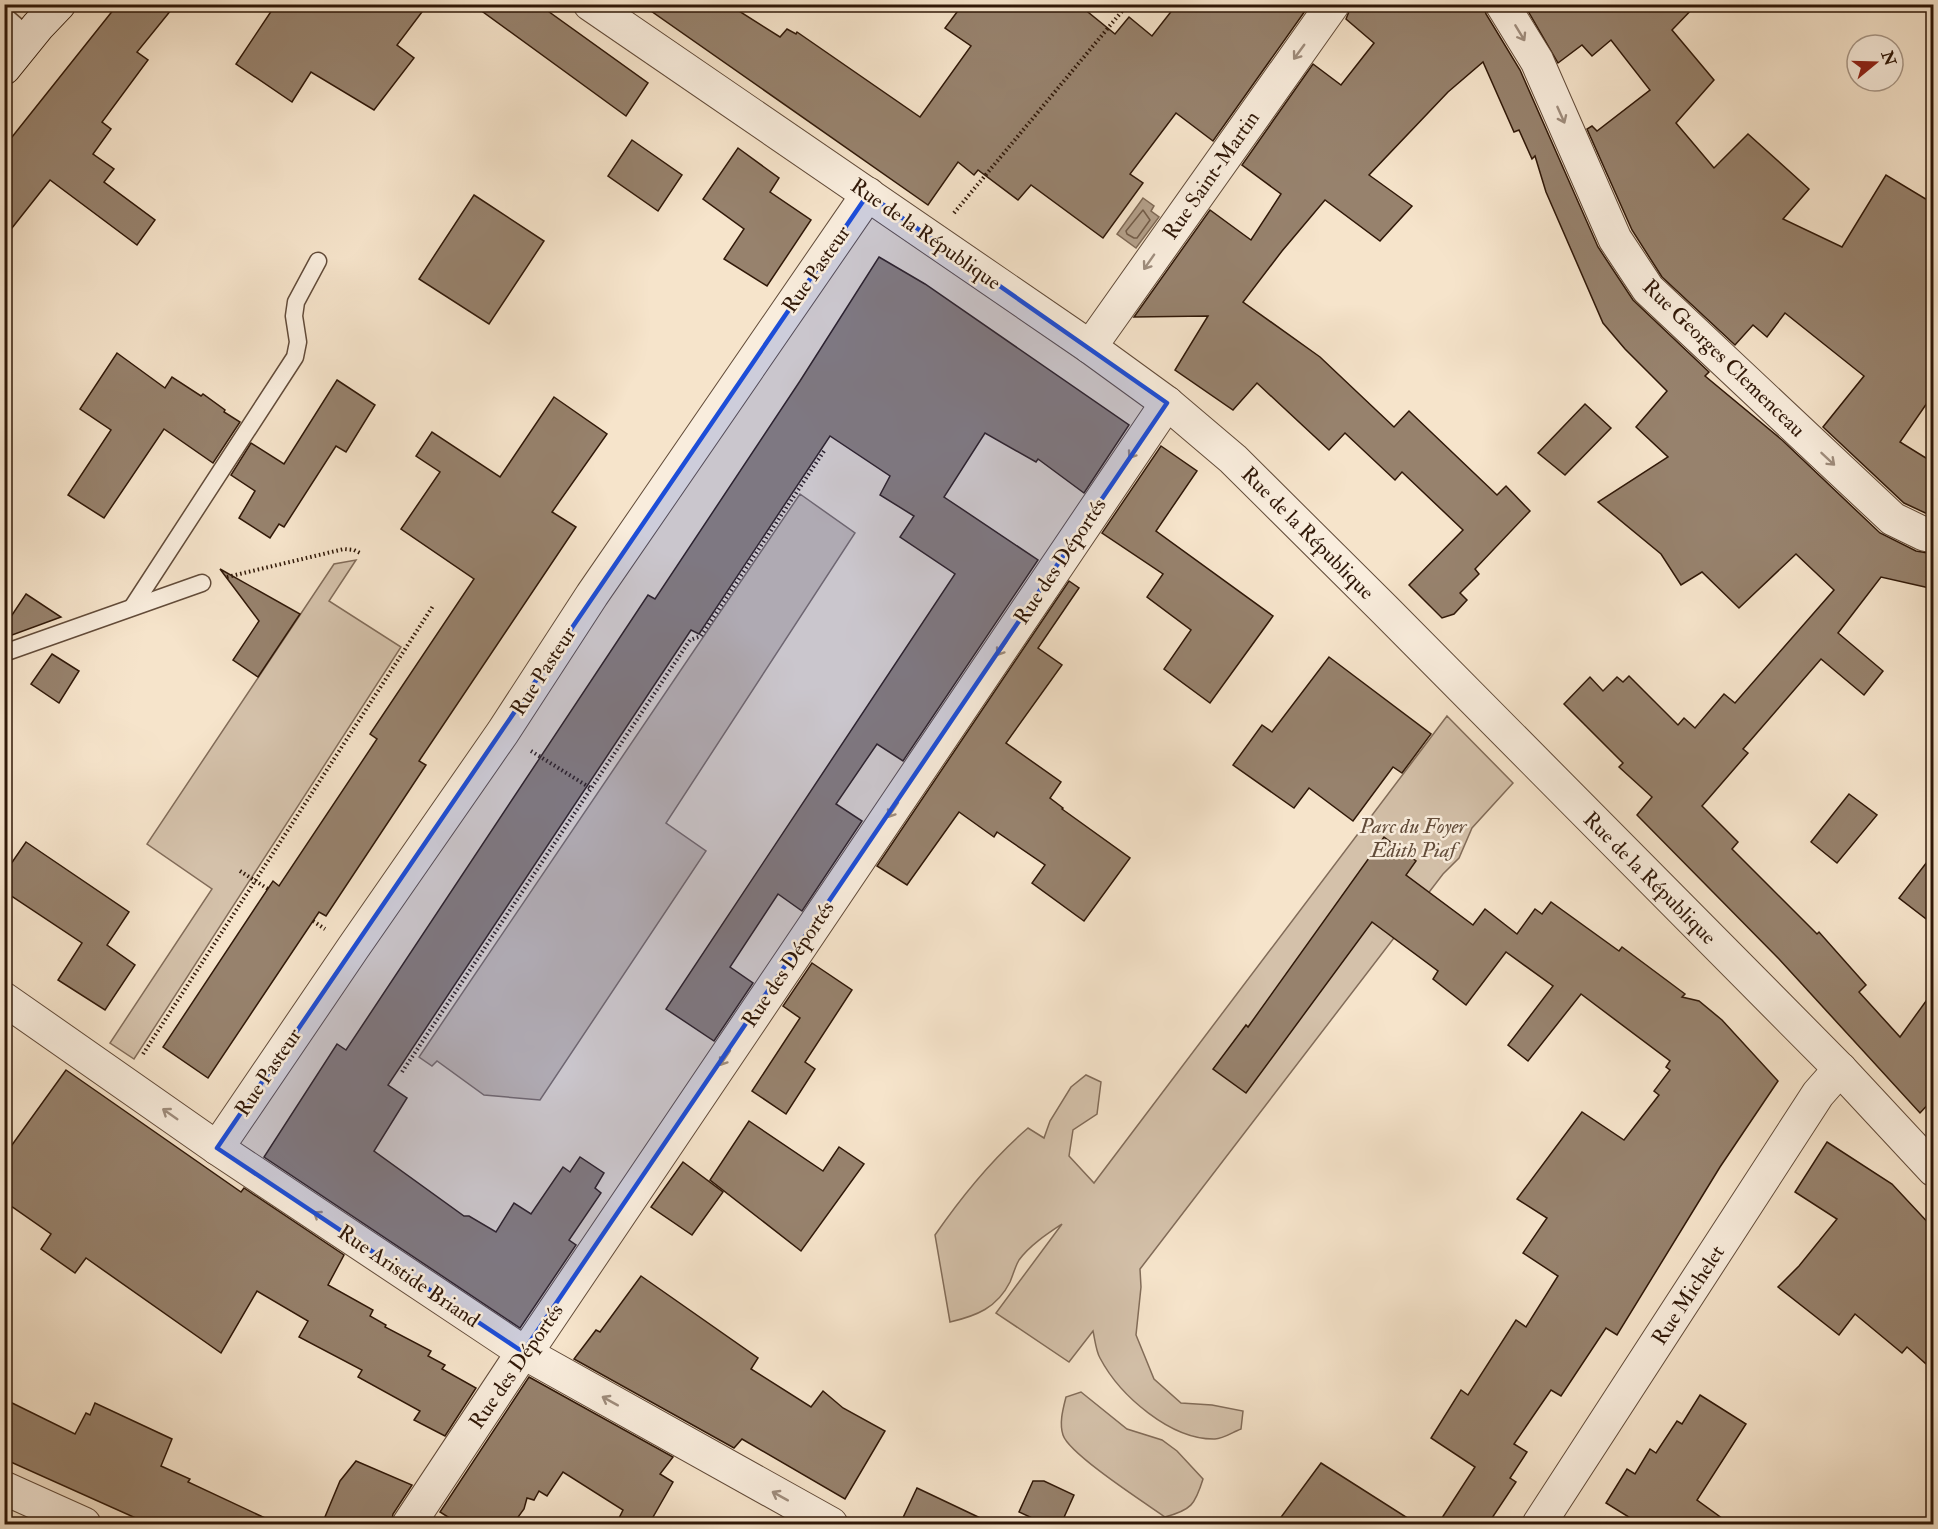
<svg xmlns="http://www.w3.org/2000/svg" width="1938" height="1529" font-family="'IM FELL Double Pica',serif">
	<rect width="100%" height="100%" fill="#f6e4cb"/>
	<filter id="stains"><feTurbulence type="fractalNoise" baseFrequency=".00333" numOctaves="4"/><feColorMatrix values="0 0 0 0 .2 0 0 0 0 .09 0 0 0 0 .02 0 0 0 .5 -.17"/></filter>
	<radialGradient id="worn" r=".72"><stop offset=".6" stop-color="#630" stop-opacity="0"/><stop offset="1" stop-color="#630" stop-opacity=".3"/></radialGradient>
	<g fill="#d4c1aa" stroke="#826c59" stroke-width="1.5">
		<path d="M800,494l55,39 -189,290 40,28 -166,249 -56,-5 -47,-34 -5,5 -13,-9z"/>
		<path d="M356,560l-27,41 72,46 -267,412 -24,-16 102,-154 -65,-45 187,-280z"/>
		<path d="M1447,716l66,67 -41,45 -13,30 -16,16 -303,395 1,18 -5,48 18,44 27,24 31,2 31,6 -2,18c-8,3 -18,10 -26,10 -44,1 -95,-43 -115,-81 -4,-7 -5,-18 -7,-27l-24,31 -73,-49 66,-89c-15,10 -32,21 -43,36 -4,7 -6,15 -9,22 -13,26 -34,34 -60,40l-15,-87c27,-39 57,-76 93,-107l16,10 6,-17 21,-34 15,-12 15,7 -4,32 -24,16 -4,26 25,27z"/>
		<path d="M1081,1392l46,37 35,11 15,11 26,28c-8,26 -12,31 -38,38 -20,-14 -96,-63 -102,-82 -4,-12 0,-26 3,-38z"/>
	</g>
	<path fill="#b39f89" stroke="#7f6955" stroke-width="1.5" d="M1143,198l11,8 -3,5 8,6 -23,31 -19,-14z"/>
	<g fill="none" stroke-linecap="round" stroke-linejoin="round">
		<path stroke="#725c48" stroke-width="1.5" d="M1143,210l7,10 -13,18h-3l-7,-4 -1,-3z"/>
	</g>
	<g fill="#97826d" stroke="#301808" stroke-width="1.5">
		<path d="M118,4h58l-39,48 11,8 -46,62 9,7 -18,25 21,15 -10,13 51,38 -18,25 -87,-65 -46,58v-91z"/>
		<path d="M276,4h152l-31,41 17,13 -40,52 -63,-38 -19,30 -56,-38z"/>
		<path d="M472,4h66l110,79 -22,33z"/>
		<path d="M641,4h87l52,33 7,-8 9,5 1,-2 123,85 51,-71 -26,-18 18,-24h115l37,30 14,-17 23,19 25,-32h133l-97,137 -37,-28 -46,61 13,9 -40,55 -72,-53 -13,15 -40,-30 -4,5 -16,-13 -30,43z"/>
		<path d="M1352,4h131l3,10 34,56 78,177 35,53 76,72 -4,4 77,64 98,93 36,18 18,3v35l-53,-12 -43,56 45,38 -19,24 -43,-36 -78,90 5,4 -46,53 36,36 -6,7 85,85 2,-2 47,53 -7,7 41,45 34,-47v108l-14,15 -141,-154 -142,-144 15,-18 -33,-30 4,-4 -59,-59 26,-27 13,14 14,-14 6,5 6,-6 49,49 6,-7 11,10 29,-34 11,9 99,-113 -38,-36 -57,54 -37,-36 -21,13 -20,-31 -63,-52 70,-45 -32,-30 31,-36 -42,-42 -22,-26 -57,-131 -11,-36 -3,3 -13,-29 -5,2 -31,-70 -35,30 -79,83 43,31 -32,35 -55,-41 -43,51 -39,51 77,55 74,70 15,-16 88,84 9,-9 24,25 -55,58 4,5 -19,19 7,7 -13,14 -12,4 -33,-33 54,-55 -61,-58 -7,8 -50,-47 -16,17 -72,-67 -24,27 -58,-40 33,-54 -74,1 76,-107 41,30 30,-46 -39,-29 71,-101 28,21 33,-42 -28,-24z"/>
		<path d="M1524,4h173l-25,26 42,50 -38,43 38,45 34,-34 61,55 -26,30 59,28 44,-72 48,29v189l-34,49 34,21v54l-30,-14 -81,-76 41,-51 -79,-63 -18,24 -14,-12 -18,20 -73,-68 -30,-47 -45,-101 5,-3 5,5 53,-41 -39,-50 -19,16 -10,-11 -24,18z"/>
		<path d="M632,140l50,35 -24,36 -50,-35z"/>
		<path d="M738,148l41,30 -9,14 41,28 -44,66 -43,-27 20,-30 -41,-30z"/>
		<path d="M474,195l70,46 -55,83 -70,-45z"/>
		<path d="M879,257l46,27 204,141 -45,68 -46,-34 -2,3 -51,-29 -41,64 94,63 -135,201 -26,-17 -41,60 26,17 -60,90 -24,-17 -48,73 23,16 -39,58 -48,-32 289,-435 -55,-37 14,-21 -34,-21 10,-19 -60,-40 -131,198 -8,-4 -303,455 19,13 -33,53 90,65h5l27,16 18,-29 17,11 32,-47 7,5 10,-15 24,16 -9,15 6,5 -32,47 7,5 -56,83 -256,-171 73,-113 9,6 302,-455 7,4 145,-218z"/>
		<path d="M117,353l48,35 7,-11 29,19 2,-2 22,16 -1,2 16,10 -27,41 -49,-34 -60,89 -36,-23 43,-65 -31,-21z"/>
		<path d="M337,380l38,25 -29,47 -10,-6 -52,81 -5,-3 -9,14 -31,-20 16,-27 -24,-16 20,-32 33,21z"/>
		<path d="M554,397l53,37 -55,78 24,15 -157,234 7,4 -100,151 -7,-4 -111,166 -45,-31 110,-166 6,5 98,-147 -7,-5 104,-155 -73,-50 39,-57 -24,-16 16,-24 68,45z"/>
		<path d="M1585,404l26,24 -46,47 -27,-22z"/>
		<path d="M1161,446l36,25 -41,60 117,85 -63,87 -46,-34 27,-39 -44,-33 16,-23 -61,-41z"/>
		<path d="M220,569l80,45 -42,63 -25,-17 26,-39z"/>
		<path d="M1069,581l10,7 -41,60 24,17 -56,78 55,39 -11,16 13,10 -1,1 68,49 -46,63 -52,-38 13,-18 -48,-33 -3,5 -35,-25 -52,73 -30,-19z"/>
		<path d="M26,594l35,23 -57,21v-11z"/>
		<path d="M52,654l27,17 -20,32 -28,-19z"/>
		<path d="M1329,657l102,77 -29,39 -9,-6 -40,54 -44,-33 -15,20 -61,-43 29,-40 10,7z"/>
		<path d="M1849,794l28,21 -40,48 -26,-21z"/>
		<path d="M1384,837l32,24 -10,14 67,50 12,-16 32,25 18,-25 7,5 9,-12 68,49 3,-4 63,47 -3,3 17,4 23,19 56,61 -58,86 -103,168 -11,-7 -45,68 -10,-6 -37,54 13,8 -17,26 6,4 -28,42h-50l37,-57 -44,-29 30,-48 7,5 48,-75 10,7 32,-51 -35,-23 24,-35 -30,-19 65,-87 42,28 35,-45 -5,-4 16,-21 -4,-3 4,-6 -89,-67 -53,67 -20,-16 45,-59 -47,-34 -40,53 -33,-26 5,-8 -66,-49 -126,171 -33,-24 33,-44 2,2z"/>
		<path d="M26,842l103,70 -22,33 28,20 -30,45 -47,-30 24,-37 -78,-52v-17z"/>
		<path d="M1934,853v72l-35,-27z"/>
		<path d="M812,963l40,27 -47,72 10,7 -29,45 -34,-23 48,-73 -17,-12z"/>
		<path d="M66,1070l175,122 3,-4 100,67 -16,30 45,25 -3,6 16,9 -1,2 46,24 -3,5 17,9 -3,4 34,19 -31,48 -31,-16 6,-9 -62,-34 4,-7 -63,-33 9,-16 -51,-30 -36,62 -135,-95 -11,15 -34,-24 10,-15 -47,-33v-45z"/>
		<path d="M749,1121l74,50 16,-24 25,17 -63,87 -91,-71z"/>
		<path d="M1827,1142l65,42 42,45v142l-27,-24 -5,6 -47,-39 -16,21 -61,-48 21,-21 38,-47 -42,-27z"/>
		<path d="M683,1162l40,30 -31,43 -41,-28z"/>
		<path d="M641,1276l117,82 -7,11 60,38 12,-16 20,17 42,23 -40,68 -103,-60 -8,9 -160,-89 22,-29 4,2z"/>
		<path d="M529,1377l144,80 -13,17 13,8 -24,42h-33l7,-14 -60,-38 -16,24 -8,-5 -5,9 -7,-2 -3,11 -11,15h-54l-19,-12z"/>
		<path d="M1700,1395l46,29 -49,76 33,24h-90l-34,-21 21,-34 8,5 15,-25 6,4 21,-32 5,3z"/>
		<path d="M4,1399l71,35 11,-21 4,2 5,-12 77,36 -11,27 29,13 -2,3 90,42h-129l-145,-65z"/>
		<path d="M356,1461l56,24 -19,29 -2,10h-69l18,-43z"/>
		<path d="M1321,1463l96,61h-141z"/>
		<path d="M1033,1481h11l30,14 -13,29h-16l-26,-12z"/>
		<path d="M917,1488l76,36h-93z"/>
	</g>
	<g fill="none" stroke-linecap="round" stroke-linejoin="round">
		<g stroke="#624b39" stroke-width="19">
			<g id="service">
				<path d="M4,15l25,22"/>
				<path d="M133,606l162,-249 3,-15 -4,-26 2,-14 22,-41"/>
				<path d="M4,653l198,-70"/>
			</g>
		</g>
		<g stroke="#624b39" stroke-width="35">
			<g id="minor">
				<path d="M1502,4l35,57 78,178 33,50 245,230 31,15 10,2"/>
				<path d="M1090,347l243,-343"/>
				<path d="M4,999l213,149 306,204 308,172"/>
				<path d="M217,1148l136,-200 150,-216 89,-137 276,-401"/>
				<path d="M4,1488l80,36"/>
				<path d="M409,1524l114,-172 9,-8 635,-941"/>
				<path d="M1539,1524l279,-430 22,-25"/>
			</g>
		</g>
		<g stroke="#624b39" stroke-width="35">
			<path id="tertiary" d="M590,4l500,343 77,56 66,56 152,151 455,459 94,101"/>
		</g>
		<g stroke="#301808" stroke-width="35">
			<path id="secondary" d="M4,68l34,-42 21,-22"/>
		</g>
		<g stroke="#301808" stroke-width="4" stroke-dasharray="1.5 3" stroke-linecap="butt">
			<path d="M954,213l174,-209"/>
			<path d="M227,577l117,-28 10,1 6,3"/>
			<path d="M531,751l61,38"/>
			<path d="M240,871l28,18"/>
			<path d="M313,921l12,8"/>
			<path d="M143,1054l290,-448"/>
			<path d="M402,1072l288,-432 11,-4 123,-185"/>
		</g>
		<use href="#service" stroke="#f9eddd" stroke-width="16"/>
		<use href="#minor" stroke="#f9eddd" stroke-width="33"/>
		<use href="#tertiary" stroke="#f9eddd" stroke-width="33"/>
		<use href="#secondary" stroke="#f9eddd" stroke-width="33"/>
	</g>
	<defs><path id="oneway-shaft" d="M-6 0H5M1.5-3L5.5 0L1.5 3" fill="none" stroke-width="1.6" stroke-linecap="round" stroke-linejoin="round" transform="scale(1.5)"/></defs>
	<g stroke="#9f8d7d">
		<use href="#oneway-shaft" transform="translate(1520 33) rotate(59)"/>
		<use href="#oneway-shaft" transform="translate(1299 52) rotate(126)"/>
		<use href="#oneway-shaft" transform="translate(1561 115) rotate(66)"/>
		<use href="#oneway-shaft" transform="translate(1149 262) rotate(125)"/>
		<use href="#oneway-shaft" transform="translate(1134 451) rotate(124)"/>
		<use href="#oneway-shaft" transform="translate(1828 459) rotate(43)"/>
		<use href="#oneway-shaft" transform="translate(1002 648) rotate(124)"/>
		<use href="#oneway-shaft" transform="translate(893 810) rotate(124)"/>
		<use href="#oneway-shaft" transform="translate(725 1058) rotate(124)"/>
		<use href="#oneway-shaft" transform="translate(170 1114) rotate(-145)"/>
		<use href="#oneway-shaft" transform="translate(321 1217) rotate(-146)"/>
		<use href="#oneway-shaft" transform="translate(610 1401) rotate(-151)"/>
		<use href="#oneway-shaft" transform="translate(780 1496) rotate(-151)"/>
	</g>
	<path fill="#1d4ed8" fill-opacity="0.2" stroke="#1d4ed8" stroke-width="4.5" stroke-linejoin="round" d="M868,194l299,209 -644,949 -306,-204z"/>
	<g text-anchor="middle" stroke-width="5" stroke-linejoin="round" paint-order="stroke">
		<g font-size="21" fill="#301808" stroke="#f9eddd">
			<text transform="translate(1211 175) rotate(-55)" y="7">Rue Saint-Martin</text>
			<text transform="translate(926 234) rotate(35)" y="7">Rue de la République</text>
			<text transform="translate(816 269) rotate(-55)" y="7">Rue Pasteur</text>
			<text transform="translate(1724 358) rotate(44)" y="7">Rue Georges Clemenceau</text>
			<text transform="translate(1308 533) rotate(45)" y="7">Rue de la République</text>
			<text transform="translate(1060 561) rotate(-56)" y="7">Rue des Déportés</text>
			<text transform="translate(543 671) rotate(-57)" y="7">Rue Pasteur</text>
			<text transform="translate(1650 878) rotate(45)" y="7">Rue de la République</text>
			<text transform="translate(788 964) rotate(-56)" y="7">Rue des Déportés</text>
			<text transform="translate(268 1072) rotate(-56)" y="7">Rue Pasteur</text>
			<text transform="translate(409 1276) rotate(34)" y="7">Rue Aristide Briand</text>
			<text transform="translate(1688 1295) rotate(-57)" y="7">Rue Michelet</text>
			<text transform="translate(516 1366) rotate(-55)" y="7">Rue des Déportés</text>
		</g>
		<g font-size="21" font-style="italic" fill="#614b39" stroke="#f9eddd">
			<text x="1413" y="833">Parc du Foyer<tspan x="1413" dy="24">Edith Piaf</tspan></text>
		</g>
	</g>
	<rect width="1938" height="1529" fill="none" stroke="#f6e4cb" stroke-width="24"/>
	<rect x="6" y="6" width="1926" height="1517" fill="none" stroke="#301808" stroke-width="3"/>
	<rect x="12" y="12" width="1914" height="1505" fill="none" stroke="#301808" stroke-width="1.5"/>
	<g transform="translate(1875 63) rotate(71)"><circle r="28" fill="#f9eddd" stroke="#a99888" stroke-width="1.5"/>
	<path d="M0-4.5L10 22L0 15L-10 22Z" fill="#8f2418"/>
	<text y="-9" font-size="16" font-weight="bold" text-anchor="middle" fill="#301808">N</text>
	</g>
	<rect width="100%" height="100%" filter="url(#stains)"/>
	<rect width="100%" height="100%" fill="url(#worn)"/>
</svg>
